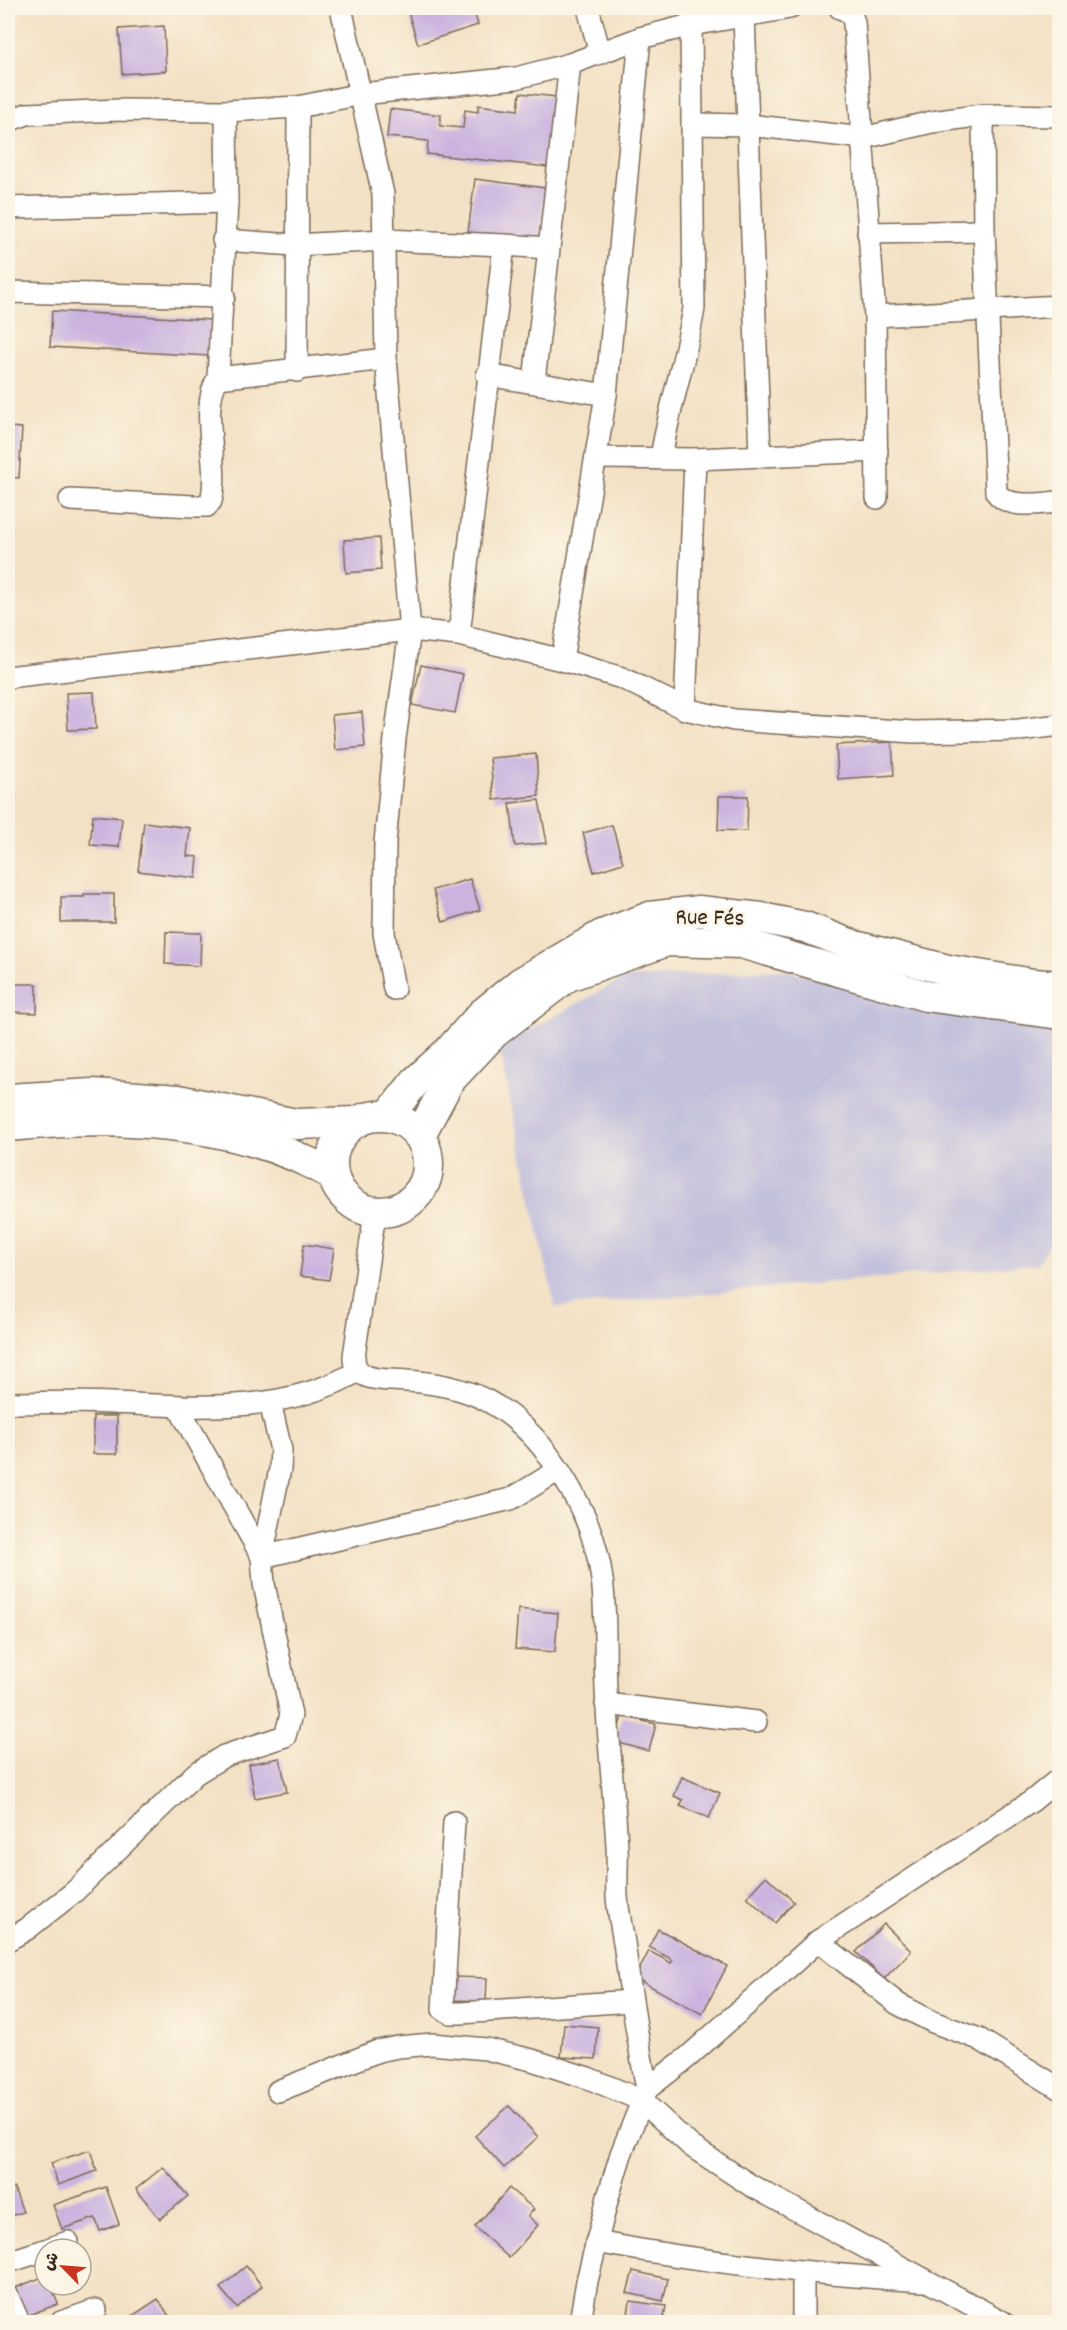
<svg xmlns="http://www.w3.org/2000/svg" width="1067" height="2330" font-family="Dekko,'Playpen Sans Arabic',sans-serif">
	<rect width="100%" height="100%" fill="#fcf5e5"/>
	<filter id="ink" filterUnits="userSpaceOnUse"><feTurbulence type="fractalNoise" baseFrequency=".0167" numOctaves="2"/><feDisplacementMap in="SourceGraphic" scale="12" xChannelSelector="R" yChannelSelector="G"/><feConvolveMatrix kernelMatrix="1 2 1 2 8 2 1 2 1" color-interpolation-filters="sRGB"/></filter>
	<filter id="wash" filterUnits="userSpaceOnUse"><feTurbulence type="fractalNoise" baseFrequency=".008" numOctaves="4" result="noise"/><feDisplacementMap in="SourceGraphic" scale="24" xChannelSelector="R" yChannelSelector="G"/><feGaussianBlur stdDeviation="1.35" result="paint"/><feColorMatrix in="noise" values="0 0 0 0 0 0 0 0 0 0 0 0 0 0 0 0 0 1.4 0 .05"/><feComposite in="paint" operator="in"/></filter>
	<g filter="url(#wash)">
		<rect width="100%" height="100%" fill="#f2e1c4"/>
		<path fill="#c3c0db" d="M781,970l278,52v207l-21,35 -483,43 -56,-260 125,-69z"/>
		<g id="blocks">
			<g fill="#cab4df">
				<path d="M411,8h62l5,17 -60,19 -11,-35z"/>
				<path d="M164,26l2,45 -44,3 -3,-45z"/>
				<path d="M520,93l36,4 -8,70 -121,-13 1,-13 -41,-4 3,-28 51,6 -1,11 23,2 2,-18 13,2v-7l40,5z"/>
				<path d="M475,179l70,9 -6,53 -71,-9z"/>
				<path d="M52,311l159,9 -2,36 -159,-9z"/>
				<path d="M8,427l14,1 -3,50 -11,-1z"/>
				<path d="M379,538l2,32 -35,3 -2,-33z"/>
				<path d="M421,665l42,9 -8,39 -43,-8z"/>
				<path d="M94,692l2,37 -28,1 -2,-37z"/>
				<path d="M362,712l3,35 -30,3 -3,-35z"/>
				<path d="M892,742l2,33 -56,4 -2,-34z"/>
				<path d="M536,754l3,42 -45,4 -4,-42z"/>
				<path d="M719,796h29l-1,35 -29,-1z"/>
				<path d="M539,800l8,43 -32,3 -5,-43z"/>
				<path d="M93,815l29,3 -3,29 -29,-2z"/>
				<path d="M144,822l46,6 -3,28 11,1 -2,21 -58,-7z"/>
				<path d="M612,825l11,38 -29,9 -11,-39z"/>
				<path d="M470,879l10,31 -37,12 -10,-32z"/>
				<path d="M84,894h30v28h-53v-25h23z"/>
				<path d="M166,932l35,1 -1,33 -35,-2z"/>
				<path d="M9,984h28v29l-28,-1z"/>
				<path d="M304,1244l30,5 -5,31 -29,-4z"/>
				<rect x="93" y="1416" width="24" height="38"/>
				<path d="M518,1609l40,4 -3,39 -40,-3z"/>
				<path d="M622,1716l34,8 -7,27 -34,-9z"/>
				<path d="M280,1758l7,34 -32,6 -6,-34z"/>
				<path d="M682,1777l38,16 -11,25 -29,-12 3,-6 -9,-4z"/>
				<path d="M766,1876l28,26 -19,21 -28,-26z"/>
				<path d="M884,1924l27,27 -27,28 -28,-27z"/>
				<path d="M658,1929l69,37 -25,48 -67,-36 14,-27 22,12 2,-3 -24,-13z"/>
				<path d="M453,1977l34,1 -1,23 -34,-1z"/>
				<path d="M564,2024l34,3 -2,32 -35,-2z"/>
				<path d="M509,2106l29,31 -34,31 -29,-32z"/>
				<path d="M90,2150l7,21 -39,14 -7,-22z"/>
				<path d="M163,2167l25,29 -28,23 -24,-30z"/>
				<path d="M106,2187l13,37 -19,7 -5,-13 -33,11 -9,-24z"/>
				<path d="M14,2188l9,24 -15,5v-27z"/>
				<path d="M509,2188l25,21 -6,7 10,9 -29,33 -34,-31z"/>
				<path d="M246,2266l16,20 -25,22 -17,-20z"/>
				<path d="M633,2271l35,8 -5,22 -36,-8z"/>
				<path d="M45,2276v9h6l7,19 -32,12 -11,-28z"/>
				<path d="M158,2299l15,23h-41l-3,-4z"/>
				<path d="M630,2301l36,5 -3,16h-36z"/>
			</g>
		</g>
	</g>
	<g filter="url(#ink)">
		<use href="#blocks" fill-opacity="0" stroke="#7b6a58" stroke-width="1.5"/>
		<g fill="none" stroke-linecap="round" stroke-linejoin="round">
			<g stroke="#7b6a58" stroke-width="24">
				<g id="minor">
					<path d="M341,8l42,186 3,165 24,271 -15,109 -10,104 -1,90 10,56"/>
					<path d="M588,8l12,45"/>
					<path d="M840,8l10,4 4,10 21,294 2,182"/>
					<path d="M744,16l16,440"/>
					<path d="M983,115l1,116 12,261c12,18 45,11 64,10"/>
					<path d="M8,121l19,-7 91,-4 108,1 72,-4 63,-13 155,-16 54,-14 70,-26 51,-13 99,-17"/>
					<path d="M694,124l54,1 115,13 69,-16 51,-7 77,1"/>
					<path d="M8,208l219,-6"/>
					<path d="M868,233l116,-2"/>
					<path d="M223,240l72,5 90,-5 119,5 -45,390"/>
					<path d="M504,245l44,3"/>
					<path d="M8,292l216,5"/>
					<path d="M875,316l185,-10"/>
					<path d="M297,371l1,-264"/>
					<path d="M487,375l119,20"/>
					<path d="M218,378l168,-19"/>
					<path d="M534,381l36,-317"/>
					<path d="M596,458l99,1 -10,250"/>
					<path d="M661,458c8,-51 25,-99 33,-150l-3,-283"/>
					<path d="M695,459l182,-8"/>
					<path d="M70,500l124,6h13l4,-5c10,-36 -13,-90 7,-123l9,-176 -1,-91"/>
					<path d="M562,660l44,-265 34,-357"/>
					<path d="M8,677l402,-47 49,5 103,25 60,18 63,31 49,11 180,12 105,-2 41,-5"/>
					<path d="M375,1213l-21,143c-1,28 34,23 53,25 18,1 37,4 54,9 60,18 97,71 123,125 27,60 19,110 22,173 2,53 8,106 11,158 1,17 -1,34 0,50 1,18 6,36 8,54 6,46 13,92 22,139"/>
					<path d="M8,1403c34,0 70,-2 105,0 82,4 171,12 245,-32"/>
					<path d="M179,1408l83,149 249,-58 48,-29"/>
					<path d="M606,1704l150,18"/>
					<path d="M454,1822l-11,187 8,4h10l170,-12"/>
					<path d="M8,1940l19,-11 47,-37 121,-118 29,-18 61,-20 6,-21 -27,-131 -2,-27 18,-88 1,-19 -11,-48"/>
					<path d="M818,1941l80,63 35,18 46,17 81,50"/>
					<path d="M278,2091l100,-40 20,-4 34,-3 54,5 46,11 56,18 53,22 50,46 59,39 253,137"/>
					<path d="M596,2242c110,21 216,32 327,39"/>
					<path d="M48,2249l20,-7"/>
					<path d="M8,2262l37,-12"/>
					<path d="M8,2297l11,25"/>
					<path d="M61,2322l35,-12"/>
					<path d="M580,2322l7,-41 21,-84 13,-43 26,-65 41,-32 130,-116 214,-140 28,-23"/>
					<path d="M803,2322v-48"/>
				</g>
			</g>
			<g stroke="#7b6a58" stroke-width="33">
				<g id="highway">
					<path d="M8,1099l84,-5 46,3 40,3 118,24 61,-2"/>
					<path d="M388,1116l27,-34 34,-31 33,-37 38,-31 82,-48 48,-18 49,-6 62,7 44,9 50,19 93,24 85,14 27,2"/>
					<circle cx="380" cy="1164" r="48"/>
					<path d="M8,1126c107,-11 230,-6 325,49"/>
					<path d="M420,1135l29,-54 45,-48 74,-57 99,-35 74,2 185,53 134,18"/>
				</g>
			</g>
			<use href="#minor" stroke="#fff" stroke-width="21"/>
			<use href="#highway" stroke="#fff" stroke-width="30"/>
		</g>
	</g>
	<g text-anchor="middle" stroke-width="5" stroke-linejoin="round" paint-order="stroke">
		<g font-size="24" fill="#3b2a1e" stroke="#fcf5e5">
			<text transform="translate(710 916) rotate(1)" y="8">Rue Fés</text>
		</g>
	</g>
	<rect width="1067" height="2330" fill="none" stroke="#fcf5e5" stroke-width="30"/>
	<g transform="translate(63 2267) rotate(295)"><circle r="28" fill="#fcf5e5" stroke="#afa495" stroke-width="1.5"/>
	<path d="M0-4.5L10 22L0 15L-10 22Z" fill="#c8321e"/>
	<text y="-9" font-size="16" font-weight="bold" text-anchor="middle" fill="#3b2a1e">ش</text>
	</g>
</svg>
